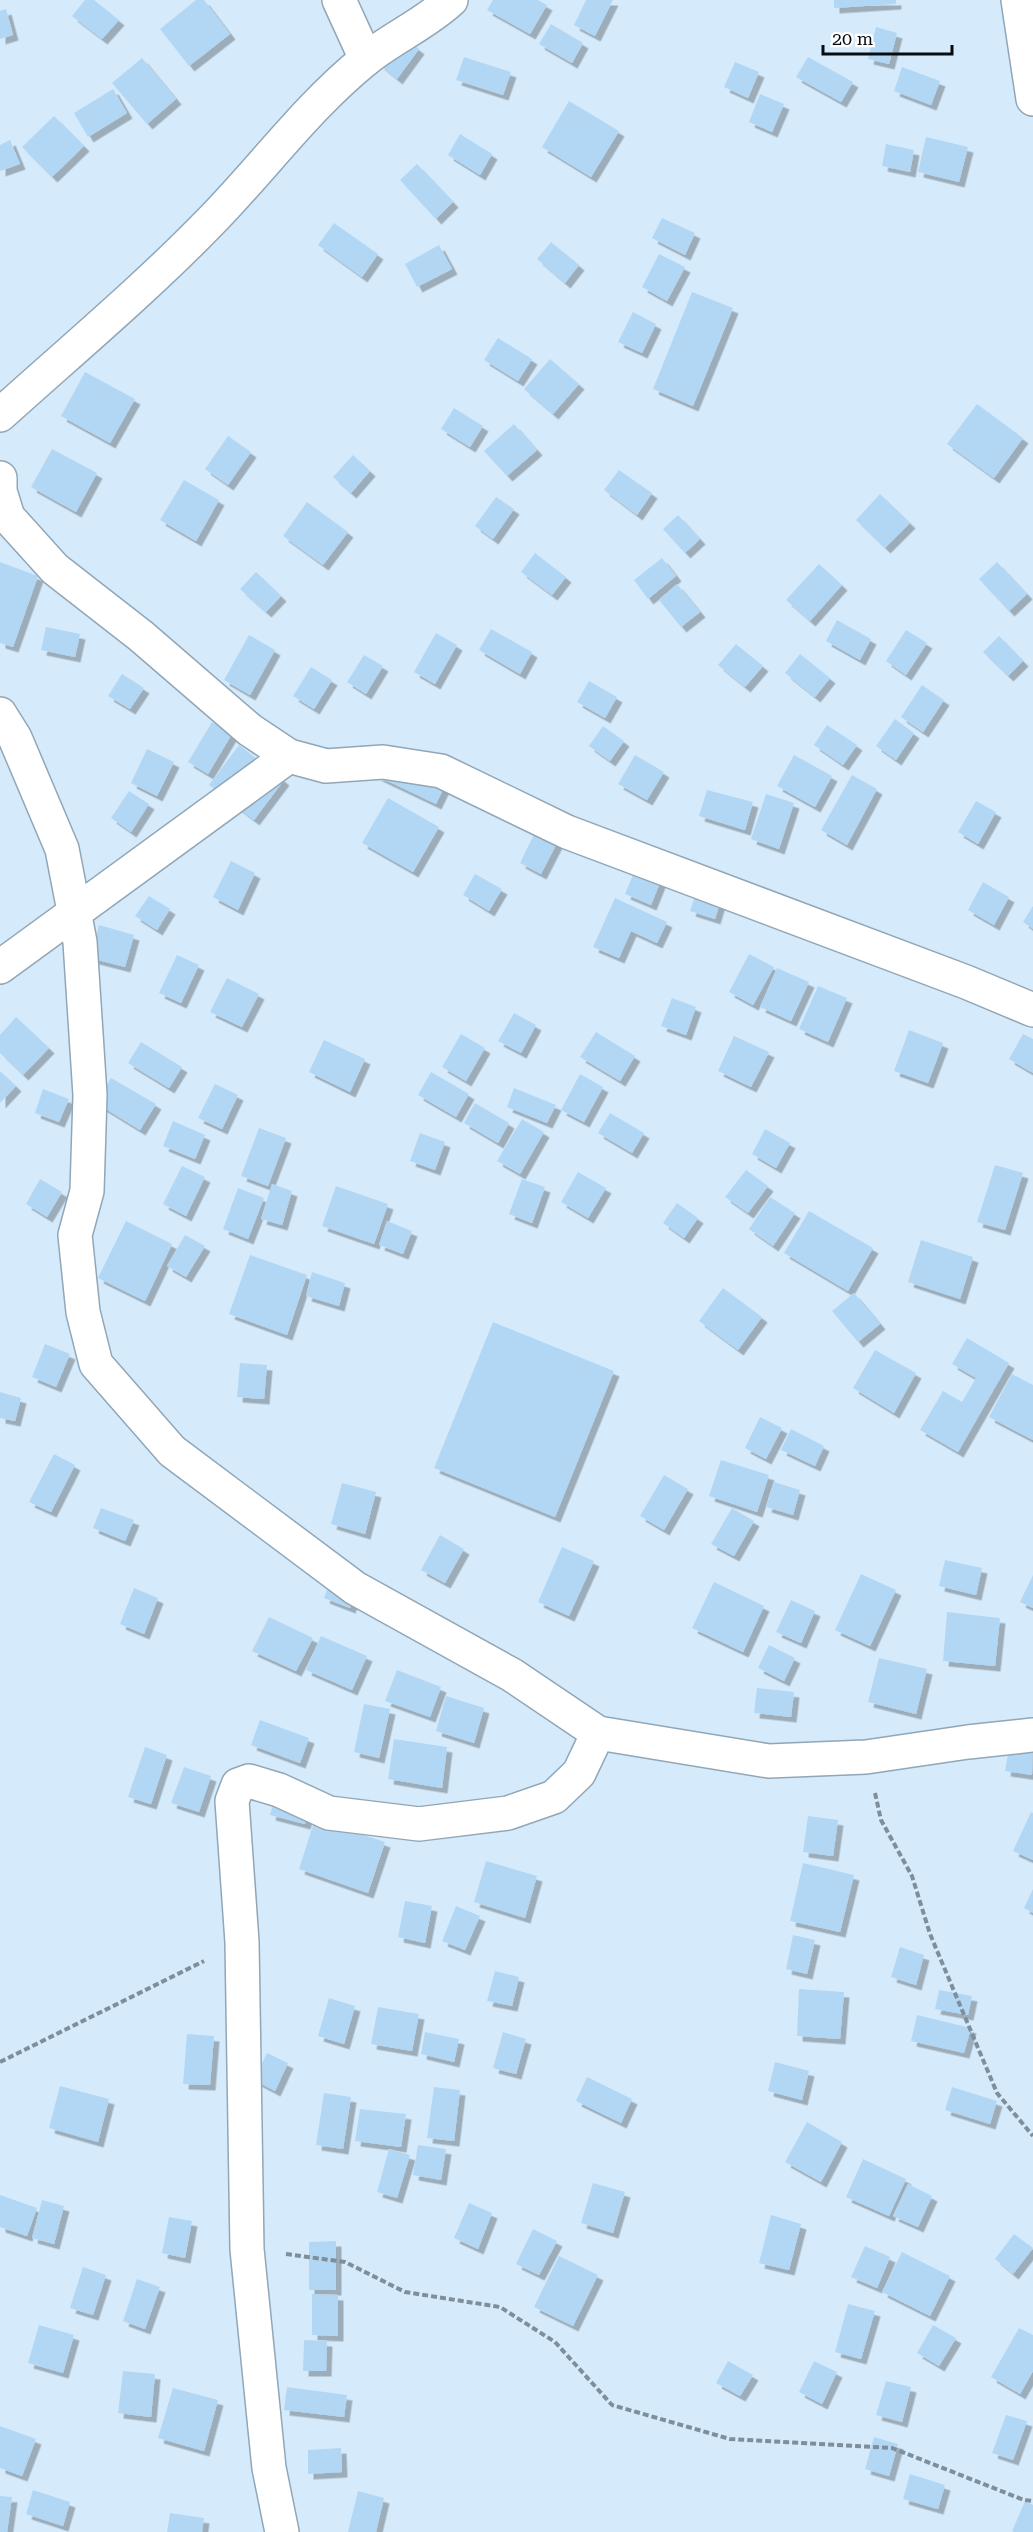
<svg xmlns="http://www.w3.org/2000/svg" width="1033" height="2532" font-family="'Roboto Serif',serif">
	<defs>
		<filter id="shadow"><feDropShadow dx="5.5" dy="5.5" stdDeviation="0" flood-color="#0004"/></filter>
	</defs>
	<rect width="100%" height="100%" fill="#d5ebfc"/>
	<g fill="#b2d7f4" filter="url(#shadow)">
		<path d="M85,0h9l25,20 -17,19 -30,-23z"/>
		<path d="M196,0h8l26,34 -41,32 -29,-37z"/>
		<path d="M493,0h45l9,5 -17,29 -43,-24z"/>
		<path d="M586,0h27l-18,36 -21,-11z"/>
		<path d="M834,0h62v4l-62,4z"/>
		<path d="M6,9l7,26 -13,4v-28z"/>
		<path d="M551,24l32,19 -11,20 -33,-19z"/>
		<path d="M876,27l21,6 -8,31 -21,-5z"/>
		<path d="M401,35l18,14 -22,30 -18,-15z"/>
		<path d="M464,57l47,15 -8,23 -47,-15z"/>
		<path d="M808,57l45,25 -12,20 -45,-25z"/>
		<path d="M142,58l34,41 -29,25 -35,-41z"/>
		<path d="M735,62l24,10 -11,26 -24,-11z"/>
		<path d="M902,67l38,14 -9,24 -37,-14z"/>
		<path d="M113,89l14,24 -39,24 -14,-24z"/>
		<path d="M760,94l24,10 -12,28 -23,-10z"/>
		<path d="M569,101l50,30 -28,46 -49,-30z"/>
		<path d="M54,116l30,30 -32,31 -30,-30z"/>
		<path d="M460,134l32,20 -12,21 -32,-20z"/>
		<path d="M926,137l42,10 -9,35 -41,-10z"/>
		<path d="M10,140l10,24 -20,7v-26z"/>
		<path d="M886,144l28,6 -4,22 -28,-6z"/>
		<path d="M417,164l36,38 -17,17 -36,-39z"/>
		<path d="M662,218l33,15 -10,22 -33,-17z"/>
		<path d="M334,223l44,31 -16,23 -44,-32z"/>
		<path d="M551,242l28,23 -14,18 -28,-24z"/>
		<path d="M439,245l13,24 -35,18 -12,-23z"/>
		<path d="M659,254l26,13 -18,34 -25,-14z"/>
		<path d="M692,292l41,16 -40,98 -40,-17z"/>
		<path d="M633,312l23,12 -14,29 -24,-11z"/>
		<path d="M498,338l34,21 -14,22 -34,-21z"/>
		<path d="M550,359l29,25 -26,30 -29,-25z"/>
		<path d="M85,372l50,27 -25,44 -49,-27z"/>
		<path d="M977,404l46,34 -29,40 -47,-34z"/>
		<path d="M454,408l29,18 -13,21 -29,-18z"/>
		<path d="M514,424l23,26 -30,26 -23,-25z"/>
		<path d="M228,436l23,16 -23,33 -23,-16z"/>
		<path d="M52,449l45,24 -21,39 -45,-25z"/>
		<path d="M353,455l17,16 -19,22 -18,-16z"/>
		<path d="M619,470l33,23 -15,22 -33,-25z"/>
		<path d="M184,480l35,20 -23,41 -36,-21z"/>
		<path d="M880,494l30,29 -25,25 -29,-28z"/>
		<path d="M496,497l18,12 -21,30 -18,-13z"/>
		<path d="M307,502l41,30 -25,33 -40,-29z"/>
		<path d="M678,515l22,24 -15,14 -22,-24z"/>
		<path d="M535,553l31,24 -14,18 -31,-23z"/>
		<path d="M662,558l14,18 -28,23 -14,-19z"/>
		<path d="M0,562l38,14 -25,71 -13,-4z"/>
		<path d="M997,562l30,32 -18,17 -30,-32z"/>
		<path d="M819,564l23,21 -32,36 -24,-21z"/>
		<path d="M256,572l25,24 -15,16 -26,-23z"/>
		<path d="M677,584l23,28 -19,15 -22,-27z"/>
		<path d="M837,620l34,19 -11,21 -34,-19z"/>
		<path d="M46,627l34,7 -5,23 -34,-7z"/>
		<path d="M491,629l41,23 -12,22 -41,-24z"/>
		<path d="M906,630l21,13 -21,32 -20,-14z"/>
		<path d="M436,633l21,12 -22,39 -21,-12z"/>
		<path d="M249,635l26,15 -25,45 -26,-15z"/>
		<path d="M999,636l24,25 -15,15 -25,-24z"/>
		<path d="M736,644l27,22 -18,21 -27,-22z"/>
		<path d="M800,654l30,24 -15,19 -30,-24z"/>
		<path d="M364,655l19,11 -17,28 -19,-12z"/>
		<path d="M311,667l21,13 -18,29 -21,-13z"/>
		<path d="M122,674l22,14 -14,21 -22,-13z"/>
		<path d="M589,681l28,16 -12,21 -28,-16z"/>
		<path d="M922,685l22,15 -21,32 -22,-15z"/>
		<path d="M895,719l19,14 -18,27 -20,-14z"/>
		<path d="M212,722l20,12 -24,40 -20,-12z"/>
		<path d="M827,725l30,20 -14,20 -29,-20z"/>
		<path d="M603,726l21,15 -14,20 -21,-15z"/>
		<path d="M239,745l45,35 -30,40 -45,-35z"/>
		<path d="M147,749l27,13 -17,34 -26,-13z"/>
		<path d="M635,755l29,17 -17,28 -29,-16z"/>
		<path d="M794,755l38,21 -17,31 -38,-21z"/>
		<path d="M375,775l73,4 -12,25z"/>
		<path d="M852,775l25,14 -30,56 -26,-15z"/>
		<path d="M707,790l46,12 -8,28 -46,-14z"/>
		<path d="M129,791l20,13 -18,28 -20,-14z"/>
		<path d="M766,794l28,9 -15,46 -28,-10z"/>
		<path d="M388,798l51,29 -26,45 -51,-29z"/>
		<path d="M976,801l20,11 -18,32 -20,-12z"/>
		<path d="M538,826l22,11 -19,37 -21,-11z"/>
		<path d="M231,861l24,12 -17,37 -25,-13z"/>
		<path d="M637,865l26,10 -12,30 -26,-11z"/>
		<path d="M475,874l27,15 -13,22 -26,-16z"/>
		<path d="M700,882l24,7 -9,30 -25,-8z"/>
		<path d="M983,882l26,15 -15,28 -26,-15z"/>
		<path d="M149,896l21,13 -13,21 -22,-14z"/>
		<path d="M615,898l52,24 -10,21 -26,-12 -12,27 -26,-11z"/>
		<path d="M1033,906v23l-10,-7z"/>
		<path d="M99,925l35,10 -9,32 -35,-9z"/>
		<path d="M749,954l25,13 -21,38 -24,-13z"/>
		<path d="M177,955l22,10 -18,38 -22,-10z"/>
		<path d="M777,968l32,14 -18,39 -31,-14z"/>
		<path d="M227,978l32,16 -17,33 -32,-15z"/>
		<path d="M818,986l29,12 -19,44 -29,-13z"/>
		<path d="M672,998l24,9 -10,28 -25,-9z"/>
		<path d="M514,1013l22,12 -15,28 -23,-12z"/>
		<path d="M16,1017l33,31 -26,27 -23,-22v-18z"/>
		<path d="M909,1030l34,13 -15,40 -34,-12z"/>
		<path d="M596,1032l39,24 -15,25 -40,-24z"/>
		<path d="M461,1034l24,14 -19,33 -24,-14z"/>
		<path d="M1023,1034l10,5v34l-24,-14z"/>
		<path d="M734,1036l35,16 -18,35 -33,-16z"/>
		<path d="M324,1040l41,19 -15,33 -41,-20z"/>
		<path d="M141,1042l41,25 -13,21 -41,-25z"/>
		<path d="M0,1071l16,15 -16,17z"/>
		<path d="M431,1072l38,22 -13,23 -38,-22z"/>
		<path d="M580,1074l23,13 -19,35 -23,-12z"/>
		<path d="M111,1078l45,26 -16,26 -44,-27z"/>
		<path d="M215,1084l23,11 -16,34 -24,-11z"/>
		<path d="M514,1088l42,17 -9,18 -40,-16z"/>
		<path d="M43,1089l26,10 -10,23 -24,-9z"/>
		<path d="M475,1103l34,20 -11,20 -34,-20z"/>
		<path d="M610,1113l34,20 -12,20 -34,-20z"/>
		<path d="M522,1119l22,13 -24,42 -23,-13z"/>
		<path d="M173,1121l32,14 -10,24 -32,-13z"/>
		<path d="M259,1128l27,10 -18,48 -27,-10z"/>
		<path d="M765,1129l25,14 -14,25 -24,-14z"/>
		<path d="M420,1133l25,9 -10,28 -25,-9z"/>
		<path d="M995,1165l28,8 -18,57 -28,-8z"/>
		<path d="M182,1166l23,11 -19,39 -23,-12z"/>
		<path d="M746,1170l22,16 -20,27 -23,-16z"/>
		<path d="M578,1172l28,16 -18,30 -27,-16z"/>
		<path d="M40,1179l22,13 -15,25 -21,-13z"/>
		<path d="M522,1179l23,8 -13,36 -23,-9z"/>
		<path d="M272,1184l20,7 -10,34 -21,-6z"/>
		<path d="M336,1186l52,18 -14,40 -52,-18z"/>
		<path d="M238,1188l26,10 -16,41 -25,-10z"/>
		<path d="M770,1197l25,16 -22,33 -24,-17z"/>
		<path d="M677,1203l21,15 -14,20 -21,-15z"/>
		<path d="M809,1211l64,37 -25,43 -64,-38z"/>
		<path d="M126,1221l46,23 -27,57 -47,-23z"/>
		<path d="M387,1221l25,10 -9,23 -24,-9z"/>
		<path d="M185,1235l20,11 -19,31 -19,-11z"/>
		<path d="M921,1240l52,17 -13,42 -52,-17z"/>
		<path d="M250,1255l57,20 -20,60 -58,-21z"/>
		<path d="M312,1272l33,11 -6,23 -33,-10z"/>
		<path d="M723,1288l39,29 -24,33 -39,-29z"/>
		<path d="M854,1293l26,31 -22,18 -26,-31z"/>
		<path d="M493,1322l121,49 -59,146 -121,-49z"/>
		<path d="M967,1338l42,25 -51,89 -38,-22 23,-39 19,11 14,-24 -24,-14z"/>
		<path d="M45,1344l25,10 -14,33 -24,-10z"/>
		<path d="M875,1350l41,23 -22,40 -41,-25z"/>
		<path d="M240,1363l27,2 -3,34 -27,-2z"/>
		<path d="M1012,1374l21,11v55l-44,-23z"/>
		<path d="M0,1392l21,6 -6,23 -15,-3z"/>
		<path d="M760,1417l22,11 -16,31 -21,-11z"/>
		<path d="M791,1429l33,17 -9,20 -34,-16z"/>
		<path d="M54,1454l21,11 -24,47 -22,-10z"/>
		<path d="M721,1460l48,15 -12,37 -48,-16z"/>
		<path d="M664,1475l24,14 -24,41 -24,-14z"/>
		<path d="M774,1482l26,8 -7,25 -27,-8z"/>
		<path d="M342,1483l34,9 -11,42 -34,-10z"/>
		<path d="M101,1508l33,12 -9,21 -32,-13z"/>
		<path d="M732,1508l22,13 -20,35 -23,-12z"/>
		<path d="M440,1535l24,14 -19,34 -24,-13z"/>
		<path d="M562,1547l32,14 -25,55 -31,-14z"/>
		<path d="M945,1560l37,8 -6,27 -37,-9z"/>
		<path d="M334,1572l26,10 -10,26 -26,-10z"/>
		<path d="M861,1574l35,16 -26,56 -35,-16z"/>
		<path d="M1033,1575v33l-13,-6z"/>
		<path d="M714,1582l50,24 -21,46 -51,-24z"/>
		<path d="M134,1588l24,10 -14,36 -24,-10z"/>
		<path d="M791,1600l24,11 -14,32 -25,-11z"/>
		<path d="M947,1612l53,6 -5,48 -52,-5z"/>
		<path d="M269,1617l44,21 -17,33 -44,-20z"/>
		<path d="M321,1636l46,20 -15,34 -46,-20z"/>
		<path d="M769,1645l26,13 -11,23 -26,-13z"/>
		<path d="M879,1658l48,11 -11,45 -48,-12z"/>
		<path d="M397,1670l44,17 -11,30 -45,-16z"/>
		<path d="M757,1688l37,4 -3,25 -37,-4z"/>
		<path d="M446,1696l38,12 -10,35 -38,-12z"/>
		<path d="M364,1704l26,5 -11,49 -25,-6z"/>
		<path d="M260,1720l49,18 -9,25 -49,-18z"/>
		<path d="M1012,1731l21,3 -1,41 -27,-4z"/>
		<path d="M394,1739l53,8 -5,41 -54,-9z"/>
		<path d="M145,1747l22,8 -16,49 -23,-7z"/>
		<path d="M184,1767l27,9 -12,36 -28,-9z"/>
		<path d="M277,1789l35,9 -7,26 -35,-9z"/>
		<path d="M1031,1812l2,1v47l-20,-9z"/>
		<path d="M808,1816l30,4 -5,36 -30,-4z"/>
		<path d="M315,1819l70,23 -17,51 -69,-24z"/>
		<path d="M486,1861l51,15 -12,42 -51,-16z"/>
		<path d="M803,1863l51,12 -14,57 -50,-11z"/>
		<path d="M1033,1889v24l-9,-5z"/>
		<path d="M405,1901l27,5 -7,37 -27,-6z"/>
		<path d="M456,1906l24,10 -15,34 -23,-9z"/>
		<path d="M793,1935l22,5 -8,34 -21,-5z"/>
		<path d="M900,1947l24,8 -8,30 -25,-8z"/>
		<path d="M495,1971l24,6 -7,29 -25,-5z"/>
		<path d="M799,1989l45,3 -4,47 -43,-3z"/>
		<path d="M939,1990l33,6 -4,19 -33,-6z"/>
		<path d="M329,1998l26,8 -11,38 -26,-8z"/>
		<path d="M378,2007l41,7 -7,37 -41,-7z"/>
		<path d="M917,2015l54,13 -7,25 -53,-12z"/>
		<path d="M425,2032l34,7 -5,23 -33,-8z"/>
		<path d="M503,2032l23,7 -10,35 -23,-6z"/>
		<path d="M187,2034l27,2 -4,49 -27,-1z"/>
		<path d="M267,2053l21,10 -13,28 -21,-11z"/>
		<path d="M775,2062l34,9 -7,29 -34,-9z"/>
		<path d="M587,2077l45,22 -11,24 -45,-22z"/>
		<path d="M60,2086l49,13 -11,43 -49,-14z"/>
		<path d="M434,2087l26,3 -6,51 -27,-3z"/>
		<path d="M952,2087l45,14 -7,23 -45,-14z"/>
		<path d="M324,2093l27,4 -8,52 -27,-4z"/>
		<path d="M360,2109l46,5 -5,33 -46,-6z"/>
		<path d="M807,2122l35,20 -21,40 -36,-20z"/>
		<path d="M418,2145l28,4 -5,31 -28,-5z"/>
		<path d="M389,2149l21,6 -13,43 -20,-6z"/>
		<path d="M863,2159l43,20 -17,37 -43,-19z"/>
		<path d="M593,2183l32,9 -12,41 -32,-10z"/>
		<path d="M908,2184l24,12 -14,31 -25,-11z"/>
		<path d="M0,2195l37,13 -10,28 -27,-9z"/>
		<path d="M42,2200l22,6 -10,38 -22,-6z"/>
		<path d="M469,2203l23,10 -14,36 -24,-11z"/>
		<path d="M771,2215l30,9 -12,46 -30,-7z"/>
		<path d="M169,2217l23,4 -7,37 -23,-5z"/>
		<path d="M533,2229l24,12 -18,34 -23,-11z"/>
		<path d="M1014,2234l19,14 -20,26 -18,-15z"/>
		<path d="M336,2241v49h-27v-48z"/>
		<path d="M865,2246l25,11 -13,31 -26,-11z"/>
		<path d="M902,2252l48,24 -20,40 -48,-24z"/>
		<path d="M559,2256l39,19 -25,51 -39,-19z"/>
		<path d="M83,2267l23,8 -13,40 -23,-7z"/>
		<path d="M137,2279l23,8 -15,42 -22,-8z"/>
		<path d="M312,2294l26,1v41l-26,-1z"/>
		<path d="M848,2304l27,7 -14,48 -26,-7z"/>
		<path d="M39,2325l35,10 -11,38 -35,-10z"/>
		<path d="M933,2325l23,13 -17,28 -22,-13z"/>
		<path d="M1019,2328l14,7v36l-13,23 -29,-17z"/>
		<path d="M304,2340l23,1 -1,30h-23z"/>
		<path d="M728,2361l25,14 -13,21 -24,-13z"/>
		<path d="M814,2361l23,11 -15,32 -23,-12z"/>
		<path d="M123,2371l32,3 -4,43 -33,-4z"/>
		<path d="M886,2381l25,6 -9,35 -26,-7z"/>
		<path d="M287,2387l60,8 -3,22 -60,-7z"/>
		<path d="M173,2388l45,12 -14,51 -46,-13z"/>
		<path d="M1006,2415l21,6 -14,39 -21,-7z"/>
		<path d="M0,2426l36,13 -14,37 -22,-8z"/>
		<path d="M874,2437l24,7 -9,32 -24,-7z"/>
		<path d="M341,2448l1,24 -34,2v-24z"/>
		<path d="M910,2474l35,11 -7,24 -35,-10z"/>
		<path d="M33,2490l37,12 -7,24 -37,-12z"/>
		<path d="M358,2491l26,7 -8,34h-28z"/>
		<path d="M0,2496l12,1 -5,35h-7z"/>
		<path d="M1025,2501l8,4v27h-19l-2,-1z"/>
		<path d="M170,2513l34,5 -2,14h-35z"/>
	</g>
	<g fill="none" stroke-linecap="round" stroke-linejoin="round">
		<g stroke="#91a6b6" stroke-width="36">
			<g id="minor">
				<path d="M339,0l27,59"/>
				<path d="M1018,0l15,99"/>
				<path d="M0,415c71,-64 145,-126 211,-194 52,-53 96,-114 154,-161 27,-22 60,-36 86,-60"/>
				<path d="M0,478v13l8,26 47,52 86,67 109,94 39,26 37,10 57,-4 58,9 126,61 399,150 67,28"/>
				<path d="M0,714l15,24 47,111 18,93 10,153 -3,96 -12,44 8,77 13,52 76,87 183,137 157,87 86,58 171,28 97,-4 102,-15 65,-7"/>
				<path d="M0,967l289,-211"/>
				<path d="M282,2532l-13,-64 -22,-219 -5,-307 -10,-141 6,-16 11,-4 30,9 50,23 90,11 89,-11 46,-16 25,-24 19,-40"/>
			</g>
		</g>
		<g stroke="#7e8e9a" stroke-width="4" stroke-dasharray="6 3" stroke-linecap="butt">
			<path d="M875,1793l6,27 31,56 18,58 67,159 36,43"/>
			<path d="M0,2062l204,-101"/>
			<path d="M286,2254l59,8 60,30 95,15 55,35 57,63 118,34 162,9 132,52 9,1"/>
		</g>
		<use href="#minor" stroke="#fff" stroke-width="33"/>
	</g>
	<path d="M823 45v9h129v-9" fill="none" stroke="#060d12" stroke-width="3"/>
	<text x="832" y="45" font-size="18" fill="#060d12" stroke="#ffffff" stroke-width="4.5" paint-order="stroke">20 m</text>
</svg>
